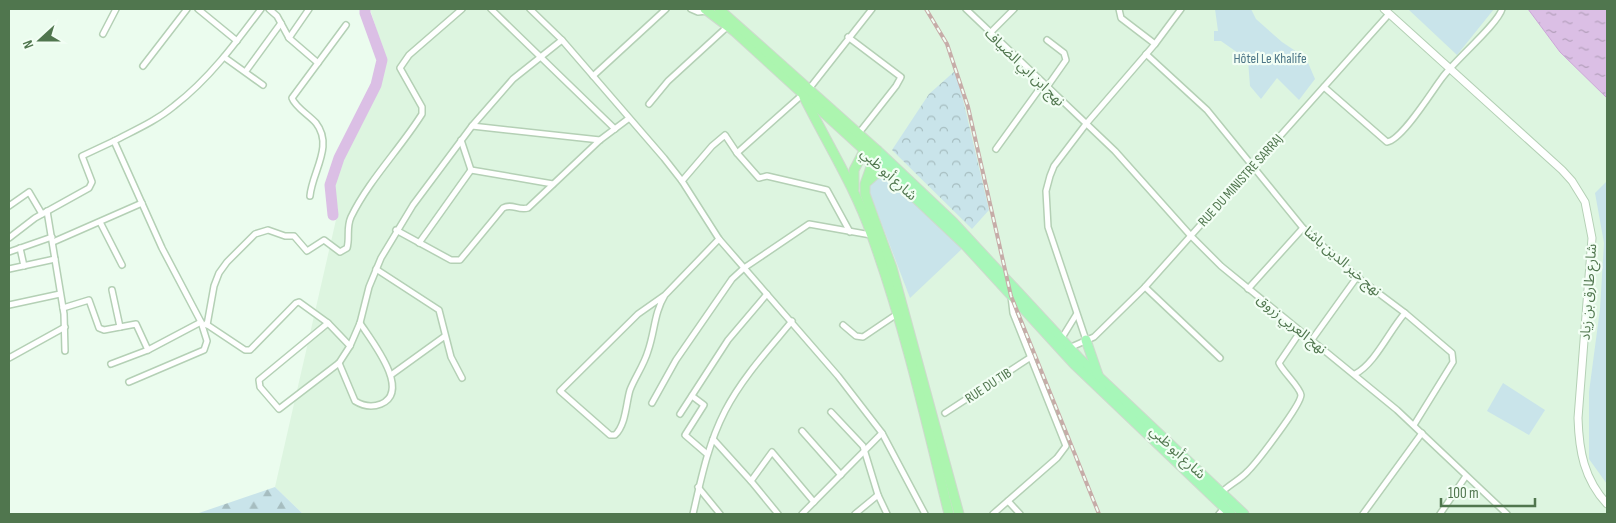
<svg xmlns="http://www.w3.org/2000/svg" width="1616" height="523" font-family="'Sofia Sans Condensed','Noto Sans Arabic',sans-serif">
	<defs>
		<pattern id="forest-firs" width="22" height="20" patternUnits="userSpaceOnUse" patternTransform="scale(1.25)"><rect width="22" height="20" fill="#c9e4ea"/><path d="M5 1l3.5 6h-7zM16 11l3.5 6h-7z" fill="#a6bdc0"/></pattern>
		<pattern id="park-crowns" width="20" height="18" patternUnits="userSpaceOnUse" patternTransform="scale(1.25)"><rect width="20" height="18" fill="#c9e4ea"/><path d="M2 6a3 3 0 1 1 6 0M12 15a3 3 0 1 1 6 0" fill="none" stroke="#a6bdc0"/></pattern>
		<pattern id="water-ripples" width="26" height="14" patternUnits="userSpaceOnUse" patternTransform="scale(1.25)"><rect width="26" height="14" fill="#dbbfe5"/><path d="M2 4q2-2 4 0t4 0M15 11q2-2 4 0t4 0" fill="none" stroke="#b4a0bc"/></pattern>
	</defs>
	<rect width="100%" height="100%" fill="#ebfcee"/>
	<path fill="#ddf5e0" d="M370,9h1158l32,43 47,46v416h-1304l-28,-27 63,-276 -4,-25 9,-27 37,-71 6,-28z"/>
	<path fill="url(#forest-firs)" d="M275,487l28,27h-107z"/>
	<path fill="url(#park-crowns)" d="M956,70l33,140 -17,19 -80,-79 37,-56z"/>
	<g fill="#c9e4ea">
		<path d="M1215,9h36l5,10 26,23 24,16 9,21 -16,21 -22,-22 -16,21 -11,-13 -2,-26 -27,-19h-7v-10h4z"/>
		<path d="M1408,9h86l-37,46z"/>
		<path d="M887,173l78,73 -55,52 -45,-118z"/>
		<path d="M1607,181v303l-18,-25v-67l11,-83 4,-66 -9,-50z"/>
		<path d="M1503,383l42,27 -16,25 -42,-24z"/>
	</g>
	<path fill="url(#water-ripples)" stroke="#cba6d7" d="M1528,9h79v89l-47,-46z"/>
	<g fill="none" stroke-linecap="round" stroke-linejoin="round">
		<path stroke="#dbbfe5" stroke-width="11" d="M333,215l-3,-30 9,-27 37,-73 6,-25 -17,-47v-4"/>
		<g stroke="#b4d0b5" stroke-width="8">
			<g id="minor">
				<path d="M198,9l39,32"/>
				<path d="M269,9l8,7 12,22 29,25"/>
				<path d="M491,9l124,120"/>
				<path d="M530,9l32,31 102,118 18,23 37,58 119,137 44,57 43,81"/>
				<path d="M691,9l7,3 9,-1"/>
				<path d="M966,9l149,142 76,85 30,30 176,144 110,104"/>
				<path d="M1119,9l2,9 34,26"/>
				<path d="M990,33l24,-24"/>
				<path d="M103,34l13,-25"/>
				<path d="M848,37l53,40 -5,9 -37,47"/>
				<path d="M289,38l20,-29"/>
				<path d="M1047,40l17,13 2,7 -19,27"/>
				<path d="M1146,54l61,56 96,118 54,49 48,36 47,40 1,9 -39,63"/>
				<path d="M224,57l39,28"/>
				<path d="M143,66l44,-57"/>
				<path d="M246,71l35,-48"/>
				<path d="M593,76l73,-67"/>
				<path d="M1324,87l63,55c15,-2 45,-51 55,-64 12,-17 56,-54 60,-69"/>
				<path d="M809,89l63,-80"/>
				<path d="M649,104l19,-23 59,-54"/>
				<path d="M472,126l128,14"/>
				<path d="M461,140l10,30"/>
				<path d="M996,149l47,-65"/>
				<path d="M737,153l65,-58"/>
				<path d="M471,170l82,14"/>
				<path d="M682,181l30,-35 13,-11 12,18 22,25 8,-2 60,14 23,42"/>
				<path d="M310,196c2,-24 24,-50 6,-73 -7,-8 -21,-16 -24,-25l54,-73"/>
				<path d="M9,206l20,-14 13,22"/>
				<path d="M47,211l17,103 1,37"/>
				<path d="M100,222l22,43"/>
				<path d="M396,230l55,30h9l43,-52c9,-5 15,3 25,0l72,-68 28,-21"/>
				<path d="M9,238l26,-20 54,-30 3,-6 -10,-26 32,-15"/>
				<path d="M53,242l89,-39"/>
				<path d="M419,243l52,-73"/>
				<path d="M20,248l4,18"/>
				<path d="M9,252l43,-15"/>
				<path d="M9,269l46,-10"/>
				<path d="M376,269l63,41 12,47 11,21"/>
				<path d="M1145,287l75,71"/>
				<path d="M1248,289l55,-61"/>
				<path d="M112,290l8,37"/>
				<path d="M665,295l-27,19 -78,77 50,44h5c11,-10 11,-32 15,-45 5,-13 14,-25 18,-39 7,-20 6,-38 17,-56l54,-56"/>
				<path d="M9,305l51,-11"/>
				<path d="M63,308l26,-8 10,28 5,2 32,-6 12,26"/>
				<path d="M328,323l-69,57 1,7 19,22 60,-46 11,-17 10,-23 9,-36 12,-29 32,-53 59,-79 41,-47 49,-39"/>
				<path d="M206,324l39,26h5l46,-47 3,-1 29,21 22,23"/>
				<path d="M207,325l7,-39 5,-13 8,-11 28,-28 13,-4 17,6h9l13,15 17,-11 16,12 7,-4c3,-10 -1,-20 4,-31 18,-37 49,-68 71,-103v-7l-22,-39 9,-13 53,-46"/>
				<path d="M843,325l13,11 7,1 34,-23"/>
				<path d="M1086,340l-38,-113 -2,-36 4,-15 4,-10 32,-42 69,-80 26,-35"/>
				<path d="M1060,341l16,-26"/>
				<path d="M1311,341l46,-64"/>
				<path d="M1069,348l25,-11 51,-50 244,-273"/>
				<path d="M9,358l56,-31"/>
				<path d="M339,363l16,38c8,5 16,7 26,3 31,-13 -10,-64 -21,-81"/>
				<path d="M111,364l37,-14 53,-28"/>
				<path d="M1355,374c20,-10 34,-43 50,-61"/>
				<path d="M391,375l54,-39"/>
				<path d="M129,382l75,-32 3,-9 -6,-19 -39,-74 -48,-107c21,-11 42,-20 60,-35 35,-27 61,-62 87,-97"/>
				<path d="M692,396l12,9 -19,30 22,19"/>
				<path d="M652,403l24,-43 56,-81 12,-11 65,-44 62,11"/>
				<path d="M831,412l32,34 15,49 9,19"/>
				<path d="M945,413l86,-56"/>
				<path d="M680,414l48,-74 39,-46"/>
				<path d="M802,431l39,44"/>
				<path d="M713,439l38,42"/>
				<path d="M698,487l22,27"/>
				<path d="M1221,493c9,-9 19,-13 27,-22 9,-9 53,-66 53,-76 -1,-8 -18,-23 -22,-32l21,-31"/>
				<path d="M1008,501l12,13"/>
				<path d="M693,514c8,-35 15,-70 32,-103 17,-33 43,-61 67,-90"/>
				<path d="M778,514l-27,-33 21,-29 42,50"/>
				<path d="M802,514l80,-81"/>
				<path d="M855,514l23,-19"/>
				<path d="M993,514l64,-56 9,-12 -53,-133 -2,-17"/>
				<path d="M1219,514l5,-6"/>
				<path d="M1363,514l59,-81"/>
				<path d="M1440,514l26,-38"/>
			</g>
		</g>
		<g stroke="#b4d0b5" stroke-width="9">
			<path id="tertiary" d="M1384,9l178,161 10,11 13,21 7,36 -14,180c1,33 6,61 29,86"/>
		</g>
		<g stroke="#ced9cd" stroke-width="11">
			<g id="primary">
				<path d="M877,150l76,72 127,137 164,155"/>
				<path d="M873,158l93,88 108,118 157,150"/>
				<path d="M1086,340l12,35"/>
			</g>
		</g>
		<g stroke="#ced9cd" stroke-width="11">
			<g id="trunk">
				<path d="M705,9l29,22 139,127"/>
				<path d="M719,9l158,141 -12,34v10l27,74 67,246"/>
				<path d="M804,97c23,46 51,90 68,139 33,91 54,185 77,278"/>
				<path d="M867,182l9,-8 12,-2"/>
				<path d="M854,189v-19l12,-23"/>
			</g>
		</g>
		<use href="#minor" stroke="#fff" stroke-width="5"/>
		<use href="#tertiary" stroke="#fff" stroke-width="7"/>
		<use href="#primary" stroke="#a7f7b9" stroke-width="9"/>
		<use href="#trunk" stroke="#acf5af" stroke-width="9"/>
		<g stroke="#c6aca8" stroke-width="4">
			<path id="rail" d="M926,9l21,35 21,63 43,189 88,218"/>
		</g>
		<use href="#rail" stroke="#f2fef4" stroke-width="2" stroke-dasharray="5.5" stroke-linecap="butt"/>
	</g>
	<g text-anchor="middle" stroke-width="4.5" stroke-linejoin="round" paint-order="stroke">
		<g font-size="14" fill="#4d7687" stroke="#f2fef4">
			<text x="1270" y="63">Hôtel Le Khalife</text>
		</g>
		<g font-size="14" fill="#50764e" stroke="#f2fef4">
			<text transform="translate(1025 67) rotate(44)" y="5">نهج ابن ابي الضياف</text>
			<text transform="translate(889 174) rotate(42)" y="5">شارع أبو ظبي</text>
			<text transform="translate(1240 180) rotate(-48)" y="5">RUE DU MINISTRE SARRAJ</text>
			<text transform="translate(1343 261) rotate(41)" y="5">نهج خير الدين باشا</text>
			<text transform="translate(1588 292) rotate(-86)" y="5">شارع طارق بن زياد</text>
			<text transform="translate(1292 324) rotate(39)" y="5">نهج العربي زروق</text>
			<text transform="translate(988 385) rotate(-33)" y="5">RUE DU TIB</text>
			<text transform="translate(1178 452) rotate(43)" y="5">شارع أبو ظبي</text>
		</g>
	</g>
	<rect width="1616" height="523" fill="none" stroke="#50764e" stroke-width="20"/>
	<g transform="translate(40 40) rotate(249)" stroke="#f2fef4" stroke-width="4" paint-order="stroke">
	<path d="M0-4L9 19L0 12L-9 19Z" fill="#50764e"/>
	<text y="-8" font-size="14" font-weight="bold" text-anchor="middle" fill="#50764e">N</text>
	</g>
	<path d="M1441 498v8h94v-8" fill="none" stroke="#50764e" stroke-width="2.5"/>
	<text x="1448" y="498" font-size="15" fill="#50764e" stroke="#f2fef4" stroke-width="4" paint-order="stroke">100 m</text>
</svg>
